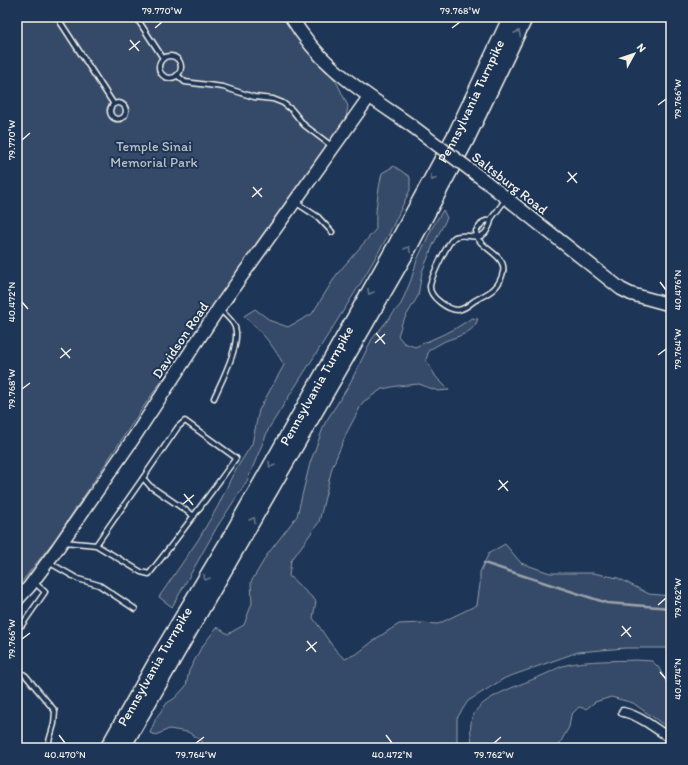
<svg xmlns="http://www.w3.org/2000/svg" width="688" height="765" font-family="Itim,sans-serif">
	<rect width="100%" height="100%" fill="#1d3557"/>
	<filter id="ink" filterUnits="userSpaceOnUse"><feTurbulence type="fractalNoise" baseFrequency=".025" numOctaves="2"/><feDisplacementMap in="SourceGraphic" scale="8" xChannelSelector="R" yChannelSelector="G"/><feConvolveMatrix kernelMatrix="1 2 1 2 8 2 1 2 1" color-interpolation-filters="sRGB"/></filter>
	<g filter="url(#ink)">
		<g fill="#354a67" stroke="#949ea8">
			<path d="M17,17h268l52,66 11,23 -3,17 -199,280 -90,135 -39,50z"/>
			<path d="M394,166l16,11v13l-21,44 -30,52 -90,142 -22,53 -30,46 -45,80 -13,-10 39,-57 20,-34 15,-32 19,-30 7,-34 25,-45c-12,-21 -22,-33 -40,-49l11,-7 16,12 17,6 24,-13 25,-40 39,-45c-1,-20 2,-37 6,-56z"/>
			<path d="M443,210l4,8 -13,25 -12,29 -4,24 -16,27 -4,13 6,7 11,4 38,-17 19,-12 6,1c-5,15 -20,17 -33,22 -5,3 -11,6 -16,9l-3,10 10,17 13,13 -11,1 -19,-7 -22,2 -15,3 -19,13 -16,30 -15,36 -13,54 -28,39 -2,15 27,25 -3,17c11,14 18,30 32,41l13,-6 19,-15 22,-14 22,-1 17,1 39,-19 3,-21v-12l9,-19 16,-9 16,19 29,10h43l25,5 31,16 22,2v50l-4,2h-42l-47,4 -73,26 -37,23 -11,17v30h-253l-2,-7 -14,-9 -19,-3 -13,6 -6,-2 6,-15 11,-15 8,-5 11,-12 3,-15 12,-23 16,-21 11,7 16,-9 8,-22 -1,-21 16,-27 30,-39 13,-53 15,-40 24,-38 23,-46 29,-35 10,-24 6,-20 15,-32z"/>
			<path d="M636,660l16,1 7,7 8,15 4,2v45l-38,-27 -22,-6 -16,5 -9,7 -7,-2 -8,8 -2,12 -9,16 -1,5h-86c-2,-12 -5,-25 2,-36 11,-17 48,-28 66,-36 8,-3 17,-9 25,-11 23,-5 47,-4 70,-5z"/>
		</g>
		<g fill="none" stroke-linecap="round" stroke-linejoin="round">
			<path stroke="#9aa2ab" stroke-width="2.5" d="M484,563l123,40 64,5"/>
			<g stroke="#f4f1e8" stroke-width="7">
				<g id="lane">
					<path d="M57,17l56,86"/>
					<path d="M136,17l27,41"/>
					<circle cx="170" cy="67" r="11"/>
					<path d="M177,75l8,7 38,5 31,10 19,2 10,4 9,7 12,15 29,22"/>
					<circle cx="118" cy="111" r="8"/>
					<path d="M295,202l23,15 14,15"/>
					<path d="M491,219c0,6 -2,8 -5,13 -7,10 -21,0 -31,5 -7,4 -24,41 -25,49 -1,11 18,24 28,24 7,-1 11,-5 16,-9 14,-8 25,-11 29,-29 4,-16 -21,-23 -26,-35 -1,-2 0,-4 -1,-6l7,-9 8,-3 15,-20"/>
					<path d="M214,398c7,-16 29,-57 20,-73 -3,-6 -10,-11 -14,-16"/>
					<path d="M64,542l32,3 45,27 8,2c30,-38 59,-77 87,-116l-51,-37 -7,6 -35,51 7,8 44,30"/>
					<path d="M96,545l47,-67"/>
					<path d="M50,563l28,16 21,6 36,24"/>
					<path d="M17,620l5,5 23,-33 -10,-9"/>
					<path d="M17,670l9,6 29,35 -1,13 -7,24"/>
				</g>
			</g>
			<g stroke="#f4f1e8" stroke-width="11">
				<path id="street" d="M623,712c18,4 33,17 48,27"/>
			</g>
			<g stroke="#f4f1e8" stroke-width="15">
				<g id="secondary">
					<path d="M291,17c11,18 25,36 41,50 24,22 53,40 80,59"/>
					<path d="M485,181l136,108 10,5 40,11"/>
					<path d="M17,600l12,-13 28,-38 76,-110 86,-131 150,-211"/>
				</g>
			</g>
			<g stroke="#f4f1e8" stroke-width="18">
				<g id="highway">
					<path id="s1" d="M108,748l55,-98 67,-112 166,-293 60,-111 55,-117"/>
					<path d="M122,748l284,-495 60,-113 59,-123"/>
				</g>
			</g>
			<use href="#lane" stroke="#1d3557" stroke-width="4"/>
			<use href="#street" stroke="#1d3557" stroke-width="8"/>
			<use href="#secondary" stroke="#1d3557" stroke-width="12"/>
			<use href="#highway" stroke="#1d3557" stroke-width="15"/>
			<g stroke="#f4f1e8" stroke-width="15" stroke-linecap="butt">
				<path id="secondary-bridge" d="M412,126l73,55"/>
			</g>
			<use href="#secondary-bridge" stroke="#1d3557" stroke-width="12"/>
		</g>
		<defs><path id="oneway-chevron" d="M-2-3.5L2.5 0L-2 3.5" fill="none" stroke-width="1.6" stroke-linecap="round" stroke-linejoin="round"/></defs>
		<g stroke="#68778a">
			<use href="#oneway-chevron" transform="translate(518 33) rotate(-64)"/>
			<use href="#oneway-chevron" transform="translate(433 178) rotate(117)"/>
			<use href="#oneway-chevron" transform="translate(408 249) rotate(-61)"/>
			<use href="#oneway-chevron" transform="translate(370 292) rotate(119)"/>
			<use href="#oneway-chevron" transform="translate(271 465) rotate(120)"/>
			<use href="#oneway-chevron" transform="translate(253 520) rotate(-59)"/>
			<use href="#oneway-chevron" transform="translate(206 578) rotate(121)"/>
		</g>
	</g>
	<path fill="none" stroke="#f4f1e8" stroke-width="1.5" d="M155,28l7,-6M452,28l8,-6M130,40l9,11M129,50l11,-9M658,105l8,-6M22,140l8,-7M568,172l9,11M567,182l10,-9M253,187l9,10M252,197l10,-9M660,282l6,8M22,302l6,7M376,333l9,11M375,343l10,-9M61,348l9,10M658,355l8,-6M60,358l11,-9M22,389l8,-6M499,480l9,11M498,490l10,-9M184,494l9,11M183,504l11,-9M658,605l8,-7M622,626l9,11M621,636l10,-9M22,639l8,-6M307,641l9,11M306,651l11,-9M660,672l6,7M59,735l6,8M386,735l6,8M196,743l8,-6M494,743l7,-6"/>
	<g text-anchor="middle" stroke-width="4" stroke-linejoin="round" paint-order="stroke">
		<g font-size="14" fill="#f4f1e8" stroke="#1d3557">
			<text dy="5" stroke="none"><textPath href="#s1" startOffset="742">Pennsylvania Turnpike</textPath></text>
			<text transform="translate(510 183) rotate(38)" y="5">Saltsburg Road</text>
			<text transform="translate(180 340) rotate(-56)" y="5">Davidson Road</text>
			<text dy="5" stroke="none"><textPath href="#s1" startOffset="418">Pennsylvania Turnpike</textPath></text>
			<text dy="5" stroke="none"><textPath href="#s1" startOffset="94">Pennsylvania Turnpike</textPath></text>
		</g>
		<g font-size="14" fill="#bbbfc1" stroke="#1d3557">
			<text x="154" y="151">Temple Sinai<tspan x="154" dy="16">Memorial Park</tspan></text>
		</g>
	</g>
	<rect width="688" height="765" fill="none" stroke="#1d3557" stroke-width="44"/>
	<g transform="translate(634 54) rotate(50)" stroke="#1d3557" stroke-width="3" paint-order="stroke">
	<path d="M0-3L7 15L0 10L-7 15Z" fill="#f4f1e8"/>
	<text y="-6" font-size="11" font-weight="bold" text-anchor="middle" fill="#f4f1e8">N</text>
	</g>
	<rect x="22" y="22" width="644" height="721" fill="none" stroke="#f4f1e8" stroke-width="1.5"/>
	<g font-size="10" text-anchor="middle" fill="#f4f1e8">
		<text x="162" y="14">79.770°W</text>
		<text x="460" y="14">79.768°W</text>
		<text transform="translate(677 99) rotate(-90)" y="4">79.766°W</text>
		<text transform="translate(11 140) rotate(-90)" y="4">79.770°W</text>
		<text transform="translate(677 290) rotate(-90)" y="4">40.476°N</text>
		<text transform="translate(11 302) rotate(-90)" y="4">40.472°N</text>
		<text transform="translate(677 349) rotate(-90)" y="4">79.764°W</text>
		<text transform="translate(11 389) rotate(-90)" y="4">79.768°W</text>
		<text transform="translate(677 598) rotate(-90)" y="4">79.762°W</text>
		<text transform="translate(11 639) rotate(-90)" y="4">79.766°W</text>
		<text transform="translate(677 679) rotate(-90)" y="4">40.474°N</text>
		<text x="65" y="758">40.470°N</text>
		<text x="196" y="758">79.764°W</text>
		<text x="392" y="758">40.472°N</text>
		<text x="494" y="758">79.762°W</text>
	</g>
</svg>
